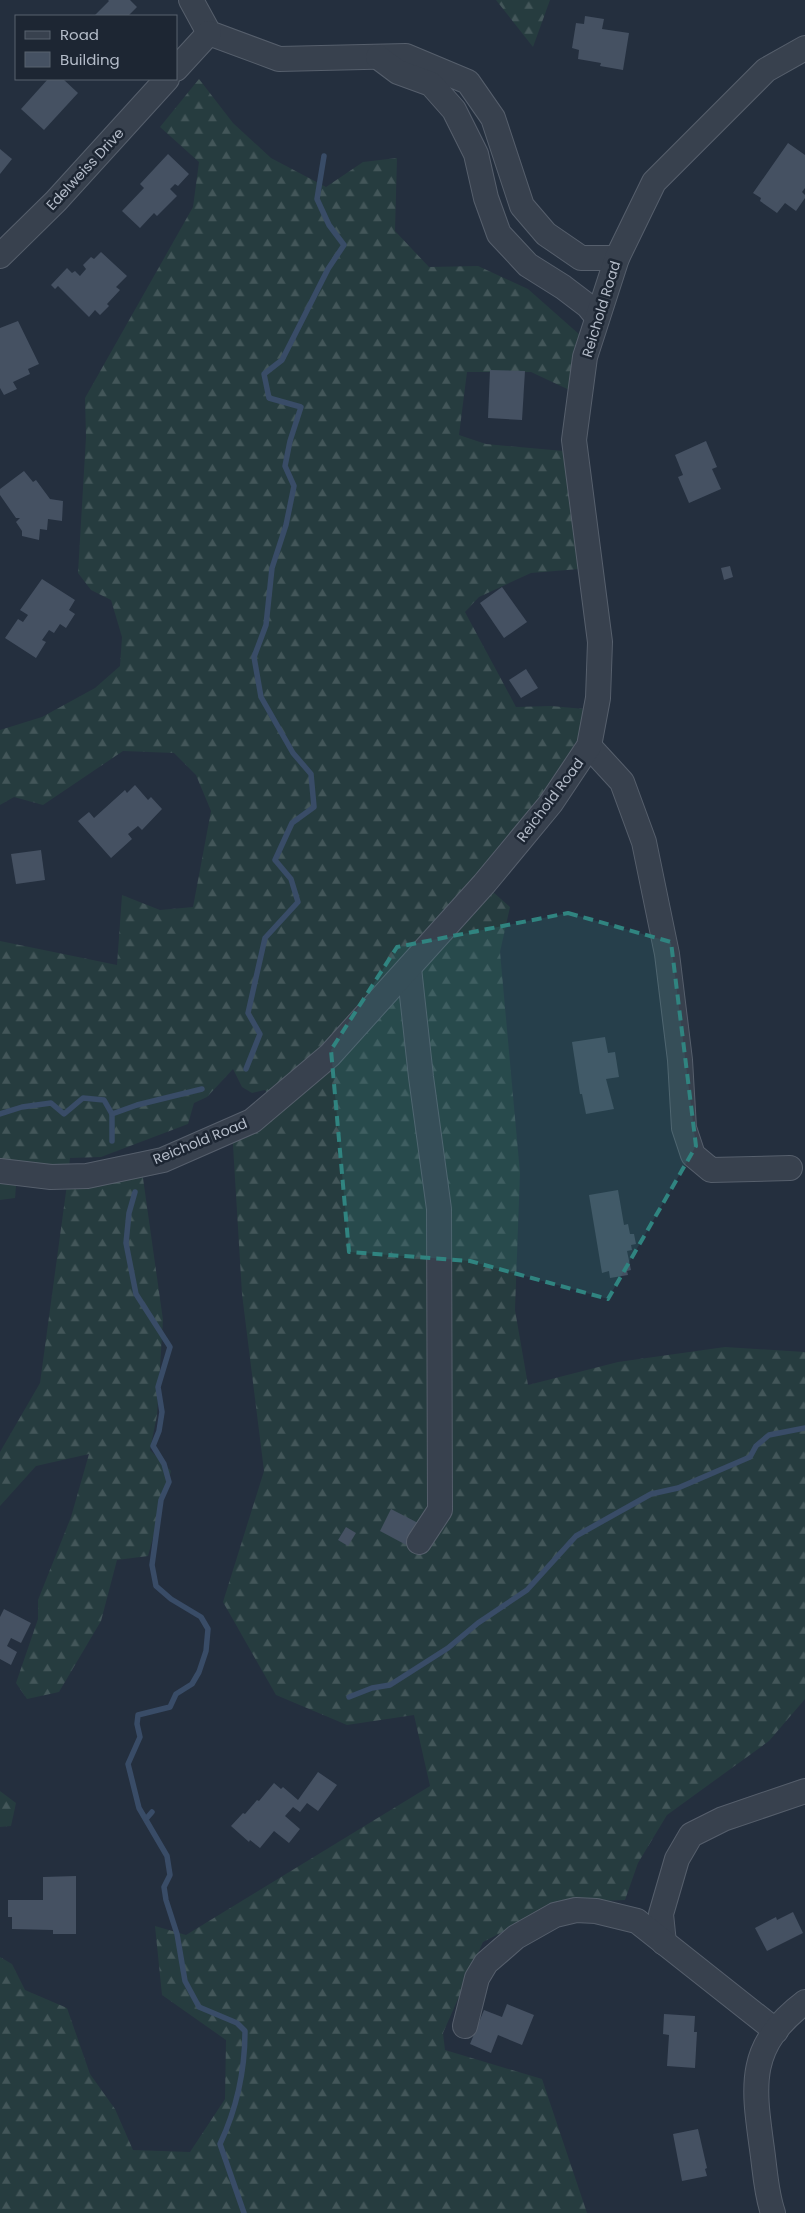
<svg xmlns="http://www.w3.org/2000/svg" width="805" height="2213" font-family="Poppins,sans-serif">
	<defs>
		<pattern id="forest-firs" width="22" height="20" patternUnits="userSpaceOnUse" patternTransform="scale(1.25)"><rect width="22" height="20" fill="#263c3f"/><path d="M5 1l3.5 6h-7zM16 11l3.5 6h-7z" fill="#435659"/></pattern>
	</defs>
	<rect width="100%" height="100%" fill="#242f3e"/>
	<g fill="url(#forest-firs)">
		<path d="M496,0h54l-17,47z"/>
		<path d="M199,79l34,44 38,35 55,29 37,-25 34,-4 -2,73 34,36 49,-1 50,23 61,54 -9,52 -49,-23h-64l-8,63 27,9 89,8 16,116 -60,5 -52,24 -14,15 51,95 35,-1 45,4 -7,36 -105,138 26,23 -10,45 20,221 -5,137 13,75 90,-23 107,-15 80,5v347l-36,42 -102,74 -29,48 -13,37 -65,3 -77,39 -40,91 2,17 97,29 45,134h-587v-256l12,7 13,26 42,18 23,66 25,35 18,41 57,2 35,-53 1,-59 -64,-45 -7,-69 31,9 244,-149 -16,-71 -67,10 -71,-30 -53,-93 41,-131 -22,-177 -10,-165 41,-26 -8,-13 -13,3 -10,-6 -9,-18 -26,28 -13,6 -6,21 -87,33 -31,1 -2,18 73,-12 22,156 -6,95 -7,35 21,21 -23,85 -31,4 -16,61 -42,71 -32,7 -11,-16 22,-64v-19l33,-83 18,-63 -53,12 -36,40v-54l40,-69 28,-206 -51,-4 -2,25 -15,2v-259l117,24 5,-70 38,15 33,-3 18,-96 -15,-36 -22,-22 -51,-2 -80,54 -29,-8 -14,8v-75l42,-13 53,-29 25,-22 2,-29 -11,-37 -20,-10 -13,-17 8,-136 -1,-39 108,-191 6,-45 -39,-35z"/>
		<path d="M0,1791l16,12 -5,23 -11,1z"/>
	</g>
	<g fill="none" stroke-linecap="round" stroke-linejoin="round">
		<g stroke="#394c67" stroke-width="5.5">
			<path d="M246,1069l14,-35 -12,-21 17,-75 33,-36 -7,-23 -16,-19 17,-37 22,-16 -3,-33 -18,-21 -32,-56 -7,-40 12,-32 6,-57 14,-43 8,-39 -9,-20 5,-25 11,-34 -32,-9 -5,-24 18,-14 46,-91 16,-24 -15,-20 -12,-26 7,-43"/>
			<path d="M0,1114l22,-7 29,-4 13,11 19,-16 21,2 8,14v27"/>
			<path d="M112,1114l25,-9 65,-16"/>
			<path d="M135,1192l-6,21 -3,30 10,51 34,53 -12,40 4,25 -3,19 -6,15 11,18 5,18 -8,18 -9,65 4,21 15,13 30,18 7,12 -2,22 -7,21 -7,12 -16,10 -6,13 -32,8 -1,9 3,13 -12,27 11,44 28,48 3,19 -6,12 2,13 11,34 8,47 14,26 38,16 8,8c0,41 -8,77 -25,113l24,69"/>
			<path d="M349,1697l23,-9 18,-3 58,-37 30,-25 49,-33 49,-54 75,-42 27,-6 72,-31 6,-11 13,-11 36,-7"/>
			<path d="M146,1819l6,-7"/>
		</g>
	</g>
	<g fill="#455162">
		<path d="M108,0h22l7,7 -9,9h-34l15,-15z"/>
		<path d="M585,16l19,3 -2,10 27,4 -6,37 -23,-4 1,-3 -23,-4 1,-9 -7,-2 4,-25 8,1z"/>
		<path d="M48,79h15l15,14 -34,37 -23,-21z"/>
		<path d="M788,143l17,12v33l-3,4 3,3v3l-9,13 -11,-8 -8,10 -17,-12 1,-3 -8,-5z"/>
		<path d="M0,149l12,10 -12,15z"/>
		<path d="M168,154l21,20 -11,12 -3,-2 -5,5 7,7 -20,20 -3,-3 -14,15 -18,-17 22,-23 -4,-4z"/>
		<path d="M101,252l26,24 -11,11 4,3 -13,14 2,2 -9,9 -5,-5 -6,7 -31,-31 -3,3 -4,-4 16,-17 5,5 3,-2 5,5 6,-7 -3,-4 8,-8 3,2z"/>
		<path d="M18,321l21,43 -11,5 2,5 -17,8 4,7 -13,6 -4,-7v-60z"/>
		<path d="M490,370l35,1 -3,49 -34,-2z"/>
		<path d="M706,441l11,26 -5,2 9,20 -32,14 -11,-26 5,-2 -8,-20z"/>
		<path d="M24,471l9,11 3,-2 14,19 13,2 -1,20 -14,-2 -1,11 -7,-1 -1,11 -17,-4v-5l-6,-9 4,-4h-4l-16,-23v-6z"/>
		<path d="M730,566l3,11 -9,3 -3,-12z"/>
		<path d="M42,579l33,21 -6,10 6,4 -9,14 -6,-4 -6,9 -5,-3 -7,10 4,2 -10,16 -31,-20 13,-19 5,3 5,-7 -8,-5z"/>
		<path d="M502,587l25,35 -23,16 -24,-35z"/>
		<path d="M526,669l12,19 -17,10 -12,-18z"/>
		<path d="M135,785l13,15 3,-3 11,12 -20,21 -4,-4 -10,8 4,5 -21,19 -33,-37 11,-9 5,6 31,-28 2,3z"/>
		<path d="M41,850l4,30 -29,4 -5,-30z"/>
		<path d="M605,1037l3,16 7,-1 4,25 -13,2 8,30 -28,5 -4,-20h-2l-8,-52z"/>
		<path d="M618,1190l6,35 4,-1 2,10h4l2,10 -5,1 1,5 -5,1 4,19 -4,1 1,4 -18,3 -1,-7 -7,2 -13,-78z"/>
		<path d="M391,1509l31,16 -12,22 -30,-16z"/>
		<path d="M346,1527l10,6 -8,13 -10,-6z"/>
		<path d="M4,1609l27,14 -10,20 -10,-5 -4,8 10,6 -6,13 -11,-6v-42z"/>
		<path d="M318,1772l19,13 -19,26 -11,-8 -7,9 -7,-5 -8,9 15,13 -11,14 -15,-12 -14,17 -10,-8 -1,2 -18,-16 12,-13 2,1 12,-14 2,1 15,-18 7,6 2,-2 15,13z"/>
		<path d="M76,1876v58h-23v-4l-41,-1v-12h-4v-17h35v-23z"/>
		<path d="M793,1912l10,21 -36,18 -12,-23 21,-11 1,3z"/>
		<path d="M507,2004l27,11 -12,30 -24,-10 -7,18 -21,-9 14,-34 18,7z"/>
		<path d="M664,2014l31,2 -1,16h3l-2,36 -28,-2 2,-31 -6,-1z"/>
		<path d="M698,2129l9,39 -2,1 2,7 -25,5 -9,-47z"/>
	</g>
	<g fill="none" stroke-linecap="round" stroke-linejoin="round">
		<g stroke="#565f6c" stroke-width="26">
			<g id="minor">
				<path d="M191,0l18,33 70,26 127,-3 62,26 25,36 29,88 24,28 35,24h36"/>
				<path d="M378,57l20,15 33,12 23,26 22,44 10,44 13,36 29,31 35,22 25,19 9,11"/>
				<path d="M176,69l33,-36"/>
				<path d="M0,256l56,-55 111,-122"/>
				<path d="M589,746l33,36 22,60 23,112 13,106 4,68 9,27 18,15 79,-2"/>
				<path d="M409,968l12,109 18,132 1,301 -21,32"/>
				<path d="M0,1171l51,6 36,-1 76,-16 89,-39 78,-66 154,-171 67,-81 38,-57 9,-48 2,-56 -26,-202 11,-83 32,-99 37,-76 112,-112 39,-22"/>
				<path d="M664,1943l-3,-29 16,-55 14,-24 32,-16 82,-28"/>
				<path d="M465,2026l12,-48 9,-15 30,-26 39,-22 21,-5 20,1 41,10 139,110"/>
				<path d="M773,2213c-7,-20 -8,-43 -11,-64 -9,-65 -15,-103 43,-147"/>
			</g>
		</g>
		<use href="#minor" stroke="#38414e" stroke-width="24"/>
	</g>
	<path fill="#308480" fill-opacity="0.2" stroke="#308480" stroke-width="4" stroke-dasharray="10 6" stroke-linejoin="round" d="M568,913l103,29 25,204 -88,153 -138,-38 -121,-9 -18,-202 66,-103z"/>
	<g text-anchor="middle" stroke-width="5" stroke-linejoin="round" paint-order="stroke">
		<g font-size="14" fill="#b4bcc9" stroke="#1d2633">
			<text transform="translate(85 169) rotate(-47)" y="5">Edelweiss Drive</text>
			<text transform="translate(601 309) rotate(-73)" y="5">Reichold Road</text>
			<text transform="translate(550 800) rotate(-53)" y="5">Reichold Road</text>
			<text transform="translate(200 1141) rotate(-22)" y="5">Reichold Road</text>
		</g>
	</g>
	<rect x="15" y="15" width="162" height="65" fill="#1d2633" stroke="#59626f"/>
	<rect x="25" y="31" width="25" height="8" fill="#38414e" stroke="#59626f"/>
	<text x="60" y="40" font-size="15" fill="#b4bcc9">Road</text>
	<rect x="25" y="52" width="25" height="15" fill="#455162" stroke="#59626f"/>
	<text x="60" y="65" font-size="15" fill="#b4bcc9">Building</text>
</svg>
